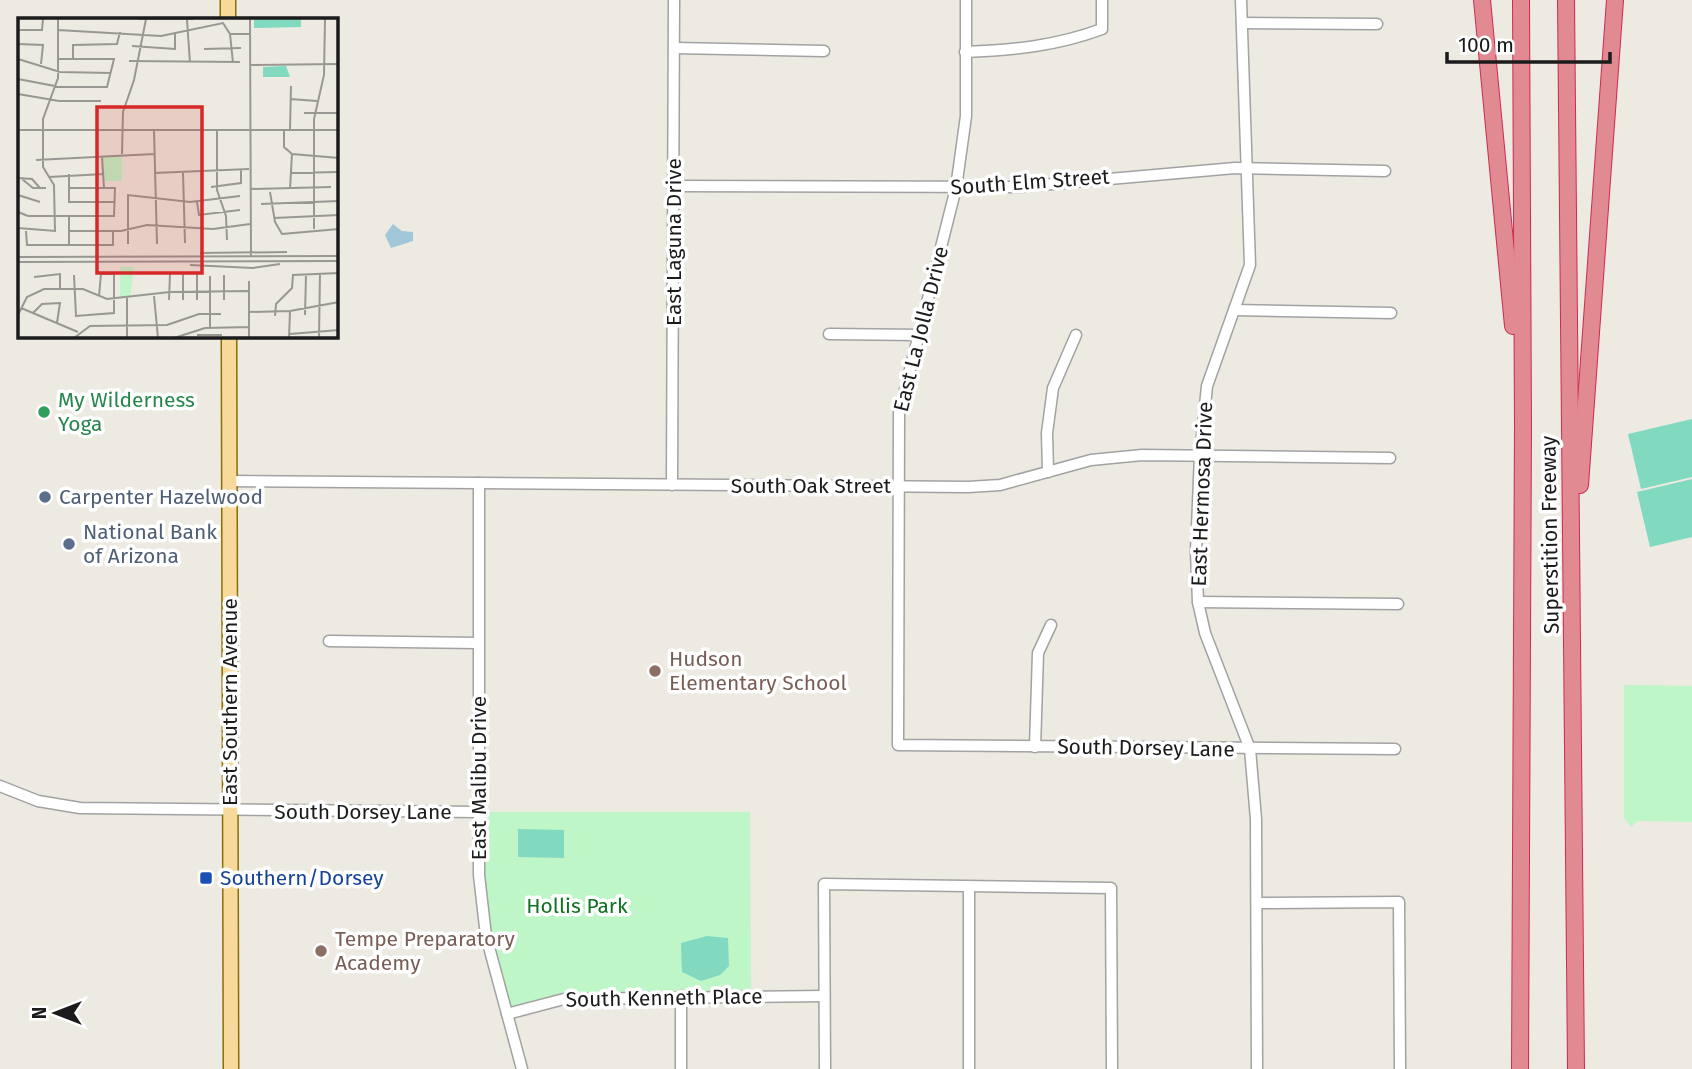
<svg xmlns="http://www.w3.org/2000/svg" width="1692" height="1069" font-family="'Fira Sans',sans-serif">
	<rect width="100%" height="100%" fill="#eceae1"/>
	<g fill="#bef6c8">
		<path d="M1624,685l68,1v136l-55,-1 -6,6 -7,-9z"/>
		<path d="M478,812h272l1,184 -187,3 -57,15 -21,-78z"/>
	</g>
	<g fill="#81d9c0">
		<path d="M1692,419v58l-51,12 -13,-55z"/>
		<path d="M1692,479v58l-42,10 -13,-55z"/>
		<path d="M518,829l46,1v28l-46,-1z"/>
		<path d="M707,936l21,2 1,28 -9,9 -19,6 -19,-9 -1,-29z"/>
	</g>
	<path fill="#a2c7d9" d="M393,224l9,7 11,1v9l-22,7 -6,-13z"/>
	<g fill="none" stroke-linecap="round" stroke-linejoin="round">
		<g stroke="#a2a2a2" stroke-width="13">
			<g id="minor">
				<path d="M966,0v116l-10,72 -57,225 -1,332 497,4"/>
				<path d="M1241,0l9,265 -43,121 -7,69 -4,96 2,51 7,31 45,116 6,70 1,250"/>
				<path d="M1242,23l135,1"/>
				<path d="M674,48l150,3"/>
				<path d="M965,52c49,-2 91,-6 137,-23v-29"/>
				<path d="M675,186l343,1 217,-19 150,3"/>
				<path d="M1234,310l157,3"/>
				<path d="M829,334l91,1"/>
				<path d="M1048,472l-1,-39 6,-45 23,-53"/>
				<path d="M229,481l739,6 32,-2 91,-25 51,-5 248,3"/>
				<path d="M479,483v392l7,61 36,133"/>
				<path d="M672,485l2,-485"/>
				<path d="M1198,602l200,2"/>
				<path d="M329,641l149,2"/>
				<path d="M1035,747l3,-94 13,-28"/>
				<path d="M0,786l38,15 42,7 398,4"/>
				<path d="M969,888v181"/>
				<path d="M1257,903l142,-1 1,167"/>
				<path d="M507,1014l57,-15 260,-3"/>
				<path d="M681,1069v-73"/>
				<path d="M825,1069l-1,-185 287,4 1,181"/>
			</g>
		</g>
		<g stroke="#8c6d06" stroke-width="17">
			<g id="major">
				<path d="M228,19v-19"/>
				<path d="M229,336l2,733"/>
			</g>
		</g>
		<g stroke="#ce2a52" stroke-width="18">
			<g id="highway">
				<path d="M1482,0l31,326"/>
				<path d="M1566,0l10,1069"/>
				<path d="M1580,485l35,-485"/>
				<path d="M1520,1069l3,-643 -2,-426"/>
			</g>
		</g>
		<use href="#minor" stroke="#fff" stroke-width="10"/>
		<use href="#major" stroke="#f7d99b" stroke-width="14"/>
		<use href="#highway" stroke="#e28a92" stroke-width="16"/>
	</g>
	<circle fill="#2e9e5b" stroke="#fff" stroke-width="2.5" cx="44" cy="412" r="7"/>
	<g fill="#5c6f8a" stroke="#fff" stroke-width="2.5">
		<circle cx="45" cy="497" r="7"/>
		<circle cx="69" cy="544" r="7"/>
	</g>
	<g fill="#8d6e63" stroke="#fff" stroke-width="2.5">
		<circle cx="655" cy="671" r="7"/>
		<circle cx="321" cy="951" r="7"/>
	</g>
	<rect fill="#1a4fb4" stroke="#fff" stroke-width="2.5" x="199" y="871" width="14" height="14" rx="3.5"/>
	<g text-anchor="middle" stroke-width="7" stroke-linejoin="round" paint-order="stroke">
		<g font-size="21" fill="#1b1b1b" stroke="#fff">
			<text transform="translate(1030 182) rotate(-4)" y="7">South Elm Street</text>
			<text transform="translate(674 242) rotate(-90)" y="7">East Laguna Drive</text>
			<text transform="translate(921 329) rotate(-76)" y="7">East La Jolla Drive</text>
			<text x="811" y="493">South Oak Street</text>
			<text transform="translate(1202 494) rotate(-88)" y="7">East Hermosa Drive</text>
			<text transform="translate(1550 535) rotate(-91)" y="7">Superstition Freeway</text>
			<text transform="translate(230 702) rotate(-90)" y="7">East Southern Avenue</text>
			<text transform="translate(1146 748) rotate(1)" y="7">South Dorsey Lane</text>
			<text transform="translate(479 778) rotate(-90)" y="7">East Malibu Drive</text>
			<text x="363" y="819">South Dorsey Lane</text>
			<text transform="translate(664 998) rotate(-1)" y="7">South Kenneth Place</text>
		</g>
		<g font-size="21" fill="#27864d" stroke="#fff" text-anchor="start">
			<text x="58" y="407">My Wilderness<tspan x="58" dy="24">Yoga</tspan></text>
		</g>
		<g font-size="21" fill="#4e5e75" stroke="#fff" text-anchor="start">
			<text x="59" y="504">Carpenter Hazelwood</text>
			<text x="83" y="539">National Bank<tspan x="83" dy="24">of Arizona</tspan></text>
		</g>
		<g font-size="21" fill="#785e54" stroke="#fff" text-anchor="start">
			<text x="669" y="666">Hudson<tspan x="669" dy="24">Elementary School</tspan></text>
			<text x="335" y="946">Tempe Preparatory<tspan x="335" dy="24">Academy</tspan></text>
		</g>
		<g font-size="21" fill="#164399" stroke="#fff" text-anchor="start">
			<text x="220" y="885">Southern/Dorsey</text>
		</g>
		<g font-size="21" fill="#0f7321" stroke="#fff">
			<text x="577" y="913">Hollis Park</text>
		</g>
	</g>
	<g transform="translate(18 18)">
		<rect width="320" height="320" fill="#eceae1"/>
		<path d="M104,136v27h-18l-2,-24zM102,249h14l-4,31h-10z" fill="#bef6c8"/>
		<path d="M236,1h47v8l-47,1zM268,48l4,11h-27v-10z" fill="#81d9c0"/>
		<path fill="none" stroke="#989792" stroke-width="2" d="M120,1h55M232,1l1,237M169,2l3,43M0,12h24l1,-11M40,12l103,6 62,-13 7,11h20M212,16l3,29M0,26l25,1 -2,19M114,28l43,3v-15M186,31l37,-1M0,41l42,13 51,1M55,41v-14l44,-1 3,-12M111,43l111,1M232,47l89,-1M0,61l42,8h47l7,-28h-56M0,76l41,7h42M272,81l27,2M286,95h35M272,111l1,-43M0,112h321M136,112l3,114M199,112v60l9,26 1,24M266,112v17l8,7 47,4M104,136l1,-42 11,-32 12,-61M84,139l2,31M18,142l118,-6M136,155l95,-4M165,155l2,70M272,155l49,-1M51,156v28h45M31,159l55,-3M0,160l14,1 8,9M4,161l11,9h13M193,169l30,-4v-14M232,171l81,-2M272,171l2,-35M252,174l5,30 7,12M0,177l22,7M179,184l2,13 41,-5M243,186l78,-3M0,194l10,4h86l1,-28h-46M51,198v29M256,200l65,-3M0,210l37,3 -1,-46 -11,-18v-48l15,-41v-59M296,211v-110l10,-44 1,-56M8,213l1,14h86v-14M51,213h52l26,-6 66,4 37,-5M264,216l57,-5M110,226v-49l62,7 50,-6M182,235l87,-1M0,239l321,-1M0,244l321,-1M172,247l63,3 27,-4M56,257l2,41 38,-3v-39h-13l-2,22M206,257v25M16,259l26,-3v15M231,263v57M136,278l4,42M151,282l1,-26M165,282v-26M179,282v-26M3,290l57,24M231,294l41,-1 49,-9M15,295l9,-9 18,-1 -3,20M0,297l9,-18 17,-8h39l24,10 63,-7 78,-1M287,297l1,-41M257,298l1,-12 16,-16 1,-13 46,-2M192,309v-51M272,316l49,-4M179,317h25M56,320l16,-12 77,-1 32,-11h22M109,320v-40M156,320l31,-10 44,-1M271,320l1,-27M301,320l1,-65"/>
		<path fill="#d62828" fill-opacity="0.15" stroke="#d62828" stroke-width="3.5" d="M79,89h105v166h-105z"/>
		<rect width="320" height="320" fill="none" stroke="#1b1b1b" stroke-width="3.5"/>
	</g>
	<g transform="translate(56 1013) rotate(270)" stroke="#ffffff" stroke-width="5" paint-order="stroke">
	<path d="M0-5L12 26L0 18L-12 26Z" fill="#1b1b1b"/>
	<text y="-10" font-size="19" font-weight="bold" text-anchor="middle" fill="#1b1b1b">N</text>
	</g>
	<path d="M1447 52v10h163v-10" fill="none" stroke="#1b1b1b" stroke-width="3.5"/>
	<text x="1458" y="52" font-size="21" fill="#1b1b1b" stroke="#ffffff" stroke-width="5" paint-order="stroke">100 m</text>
</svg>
